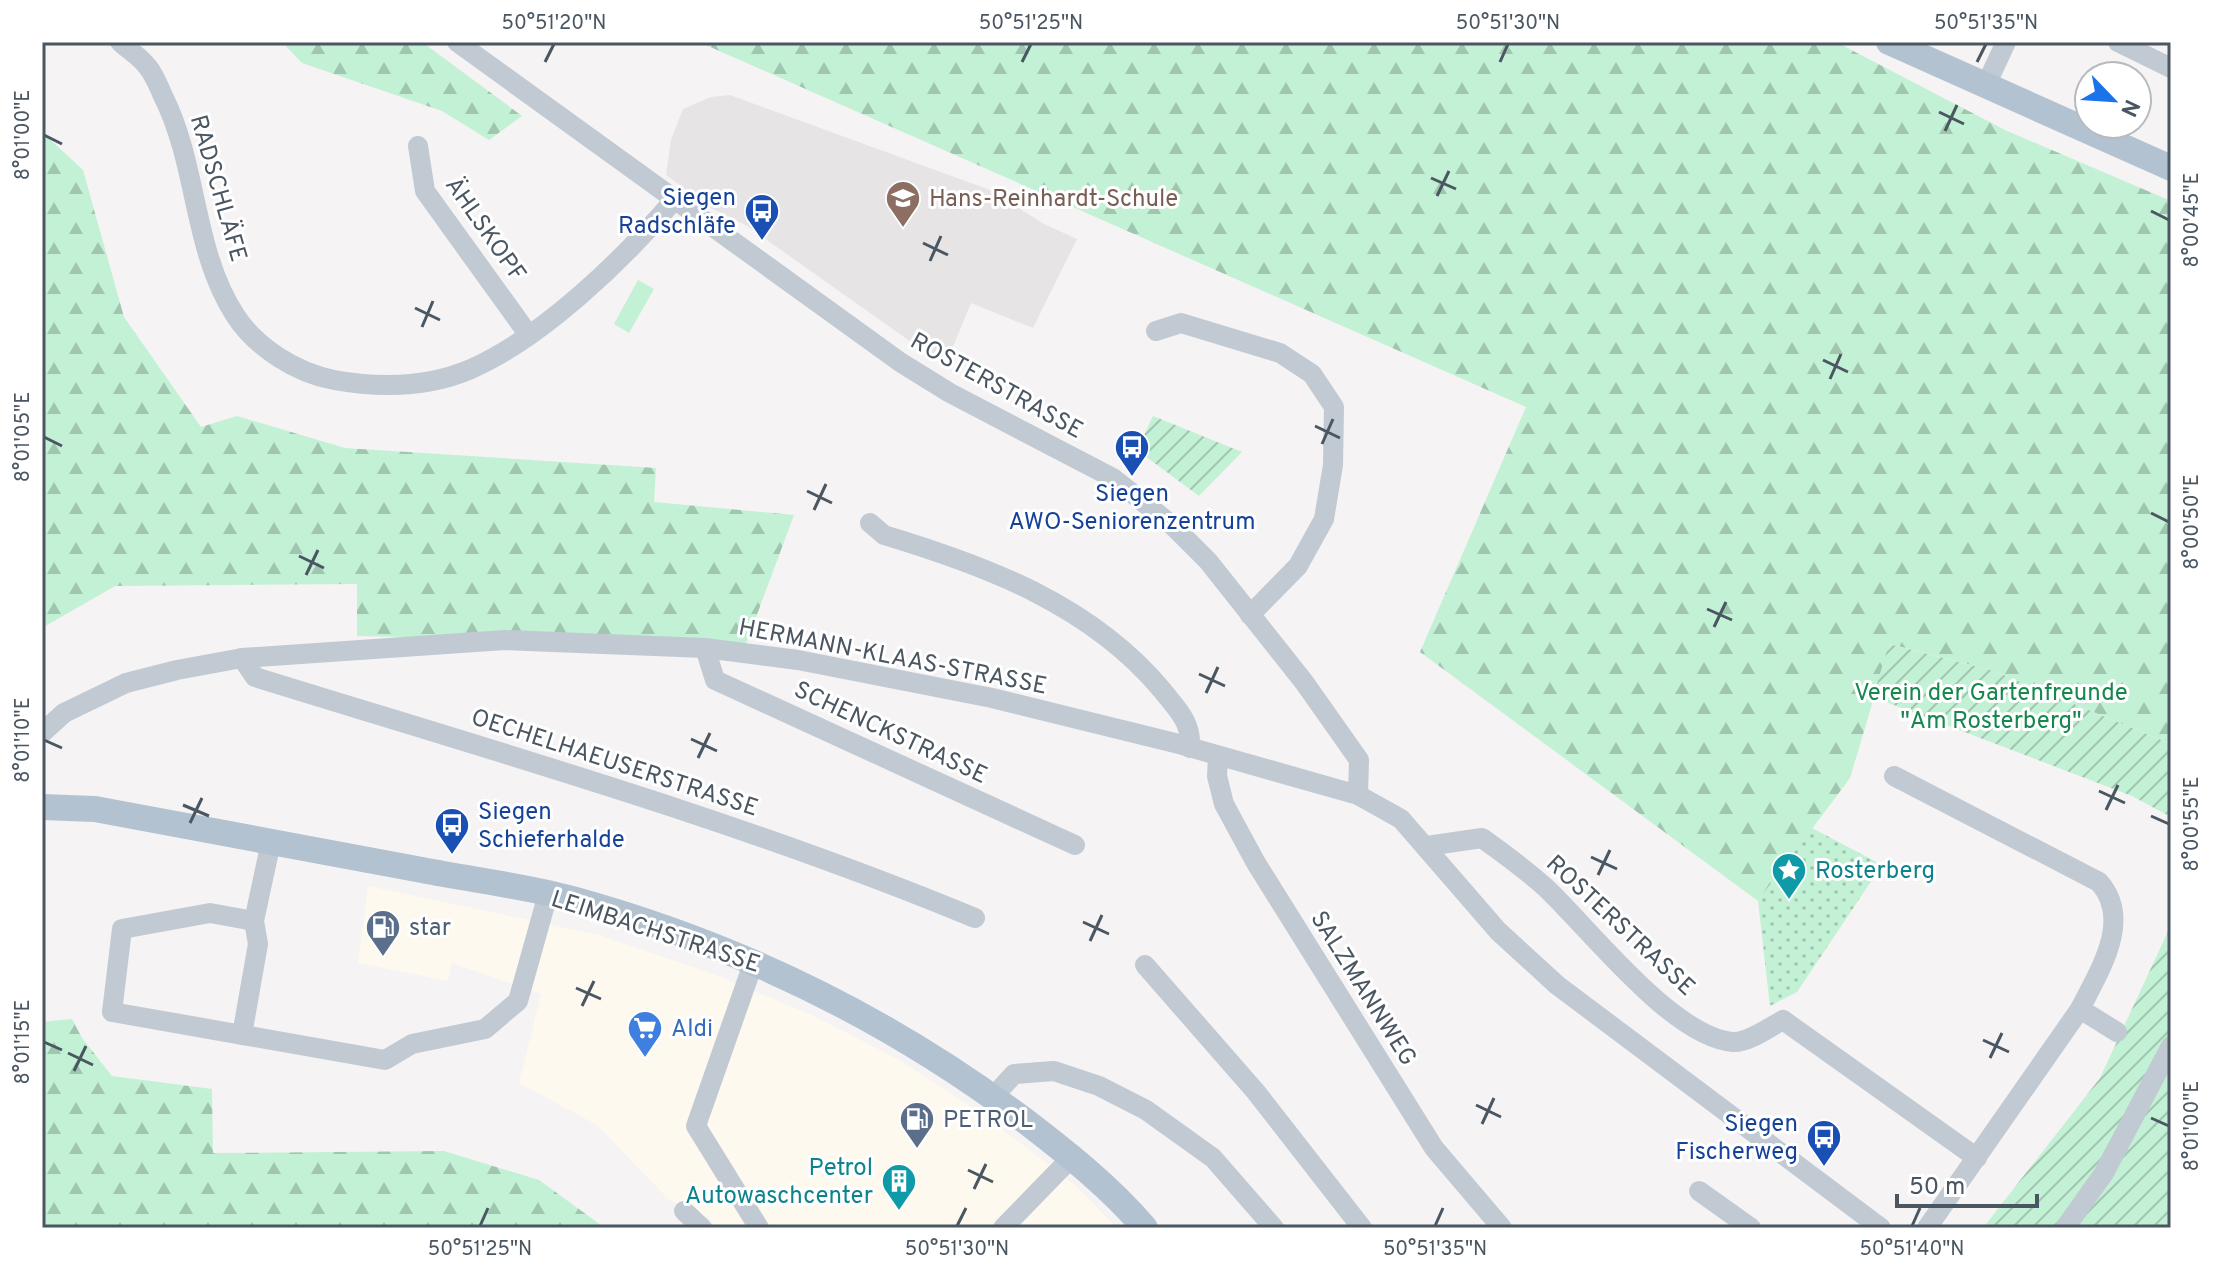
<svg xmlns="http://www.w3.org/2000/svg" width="2213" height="1270" font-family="Overpass,sans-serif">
	<defs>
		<pattern id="forest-firs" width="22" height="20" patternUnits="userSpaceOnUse" patternTransform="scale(2)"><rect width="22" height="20" fill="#c3f1d5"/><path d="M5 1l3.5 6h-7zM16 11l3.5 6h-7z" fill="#a0c6b0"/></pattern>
		<pattern id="park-dots" width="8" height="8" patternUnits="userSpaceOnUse" patternTransform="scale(2)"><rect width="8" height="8" fill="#c3f1d5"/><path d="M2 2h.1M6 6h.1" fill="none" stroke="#a0c6b0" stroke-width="1.8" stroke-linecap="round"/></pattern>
		<pattern id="garden-furrows" width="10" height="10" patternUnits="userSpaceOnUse" patternTransform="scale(2)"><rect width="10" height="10" fill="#c3f1d5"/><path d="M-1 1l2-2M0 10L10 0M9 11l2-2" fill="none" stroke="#a0c6b0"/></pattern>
	</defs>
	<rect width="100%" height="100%" fill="#f5f3f3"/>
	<path fill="#fdf9ef" d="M368,886l231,49 117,40 98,41 87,45 84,55 91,70 41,42h-399l-11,-11 -38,-17 -72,-75 -78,-42 22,-89 -89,-31 -4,18 -90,-18z"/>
	<path fill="#e6e4e5" d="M730,95l260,95 54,34 33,15 -44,89 -62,-25 -26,63 -198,-140 -36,-18 -45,-33 5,-35 12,-31 28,-12z"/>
	<path fill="#c3f1d5" d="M638,280l16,9 -25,44 -15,-9z"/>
	<g fill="url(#forest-firs)">
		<path d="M282,42h140l100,74 -33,24 -47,-29 -140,-48z"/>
		<path d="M699,42h1137l169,88 166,71v543l-177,-73 -104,-27 -40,134 -92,123 -338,-249 106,-245z"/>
		<path d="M42,132l41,38 41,147 77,110 36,-11 108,32 311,20 -2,34 140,13 -48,129 -389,-8v-52l-242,2 -73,42z"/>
		<path d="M72,1019l10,19 30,38 100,13 1,64 231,-2 95,29 66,48h-563v-206z"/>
	</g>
	<path fill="url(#park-dots)" d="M1812,828l70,37 -85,127 -27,14 -12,-105z"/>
	<g fill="url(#garden-furrows)">
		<path d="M1153,416l89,36 -43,44 -62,-46z"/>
		<path d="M1889,644l105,27 177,73v73l-39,-21 -259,-99z"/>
		<path d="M2171,925v303h-188l117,-150z"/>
	</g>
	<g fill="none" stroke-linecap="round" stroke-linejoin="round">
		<g stroke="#c1cad2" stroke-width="20">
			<path d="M120,42c9,8 20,15 27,24 8,9 12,22 17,32 34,69 29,152 71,217 21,33 62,58 99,65 45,8 93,8 137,-11 71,-31 153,-110 203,-169"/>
			<path d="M457,42l443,320 50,31 163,85 60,48 35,35 96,121 55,78 -1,35"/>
			<path d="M2118,42l53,26"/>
			<path d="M1986,85l20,-43"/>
			<path d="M418,146l7,45 103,143"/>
			<path d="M1156,331l25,-8 99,30 32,21 22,33 -1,58 -9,54 -26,47 -48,49"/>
			<path d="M870,523l14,12c103,31 207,70 278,155 15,19 30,32 28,58"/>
			<path d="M705,648l10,32 360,165"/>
			<path d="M242,658l13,19c242,75 486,144 720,241"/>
			<path d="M42,733l22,-20 62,-30 51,-13 65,-12 263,-18 200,8 93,12 194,38 183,45 183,52 43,24 97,112 59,54 324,243"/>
			<path d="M1218,757l-1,19 7,28 32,59 178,285 68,80"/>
			<path d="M1894,776l205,106c34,38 0,89 -19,127l-153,219"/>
			<path d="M1427,846l55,-8c21,15 43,31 63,49 44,41 127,150 188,155 15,1 37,-15 50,-22l194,138"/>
			<path d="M254,921l-44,-8 -88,16 -10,83 273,48 27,-16 73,-15 33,-28 30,-107"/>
			<path d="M754,961l-58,165 63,102"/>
			<path d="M1145,965l111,127 106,136"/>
			<path d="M2080,1009l37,23"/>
			<path d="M242,1035l16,-91 -4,-23 17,-79"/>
			<path d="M993,1097l21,-23 40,-3 45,15 47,24 67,48 61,70"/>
			<path d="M1699,1191l52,37"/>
			<path d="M684,1211l18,17"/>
			<path d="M1003,1228l69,-71"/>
			<path d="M2065,1228l39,-55 67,-127"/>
		</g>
		<g stroke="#b3c2d1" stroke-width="26">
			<path d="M1889,42l282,126"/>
			<path d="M42,807l53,2c109,21 218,41 327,61 51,10 104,16 154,30 162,45 313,119 448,220 43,33 85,66 121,108"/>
		</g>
	</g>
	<path fill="none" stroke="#4a5661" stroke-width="3" d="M545,62l9,-18M1022,62l9,-18M1500,62l8,-18M1977,62l9,-18M1939,112l25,12M1945,131l12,-26M44,135l18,9M1431,178l25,11M1437,196l12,-25M2151,211l18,9M923,243l25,12M930,261l11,-25M415,308l25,12M422,327l11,-26M1823,360l25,12M1830,379l11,-25M1315,426l25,12M44,437l18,9M1322,444l11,-25M807,491l25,12M814,510l12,-26M2151,513l18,9M299,556l25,12M306,575l12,-25M1707,609l25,11M1714,627l12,-25M1199,674l26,12M1206,693l12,-26M691,739l26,12M44,740l18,8M698,758l12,-25M2099,791l26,12M183,805l26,11M2106,810l12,-25M2151,816l18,8M190,823l12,-25M1591,857l26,12M1598,875l12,-25M1083,922l26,12M1090,941l12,-26M576,988l25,11M582,1006l12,-25M1983,1040l26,12M44,1042l18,8M68,1053l25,12M1990,1058l12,-25M74,1071l12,-25M1476,1105l25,12M2151,1118l18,8M1482,1124l12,-26M968,1170l25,12M974,1189l12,-25M480,1226l8,-18M957,1226l9,-18M1435,1226l8,-18M1912,1226l8,-18"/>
	<defs>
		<g id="school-pin" transform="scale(1.8)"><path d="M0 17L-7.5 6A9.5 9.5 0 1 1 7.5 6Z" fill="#8d6e63" stroke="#fff"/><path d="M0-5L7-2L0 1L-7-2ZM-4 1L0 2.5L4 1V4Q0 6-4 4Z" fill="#fff"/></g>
		<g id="bus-pin" transform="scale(1.8)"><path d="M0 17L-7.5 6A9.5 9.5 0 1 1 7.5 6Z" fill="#1a4fb4" stroke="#fff"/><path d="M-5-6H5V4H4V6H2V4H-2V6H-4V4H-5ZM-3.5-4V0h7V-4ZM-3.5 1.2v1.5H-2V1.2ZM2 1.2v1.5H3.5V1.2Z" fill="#fff"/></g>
		<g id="sight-pin" transform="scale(1.8)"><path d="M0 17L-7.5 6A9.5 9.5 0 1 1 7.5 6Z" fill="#0f9aa8" stroke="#fff"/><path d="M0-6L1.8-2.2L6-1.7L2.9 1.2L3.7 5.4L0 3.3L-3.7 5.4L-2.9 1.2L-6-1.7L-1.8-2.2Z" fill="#fff"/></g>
		<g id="fuel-pin" transform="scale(1.8)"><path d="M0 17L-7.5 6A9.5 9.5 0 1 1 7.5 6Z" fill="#5c6f8a" stroke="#fff"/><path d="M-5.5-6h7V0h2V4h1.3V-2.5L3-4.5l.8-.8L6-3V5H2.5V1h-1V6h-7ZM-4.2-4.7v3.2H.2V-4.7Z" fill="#fff"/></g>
		<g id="supermarket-pin" transform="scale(1.8)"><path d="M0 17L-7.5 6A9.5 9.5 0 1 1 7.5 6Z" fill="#3f7fe0" stroke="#fff"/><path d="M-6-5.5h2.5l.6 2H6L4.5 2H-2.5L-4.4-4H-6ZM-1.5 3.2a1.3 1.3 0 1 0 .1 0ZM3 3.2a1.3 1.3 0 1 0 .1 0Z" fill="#fff"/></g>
		<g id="building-pin" transform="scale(1.8)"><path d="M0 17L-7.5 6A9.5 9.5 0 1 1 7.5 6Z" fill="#0f9aa8" stroke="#fff"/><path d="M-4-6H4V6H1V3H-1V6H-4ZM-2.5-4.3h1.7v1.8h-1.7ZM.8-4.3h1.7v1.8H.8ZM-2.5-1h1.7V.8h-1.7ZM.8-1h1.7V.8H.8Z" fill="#fff"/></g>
	</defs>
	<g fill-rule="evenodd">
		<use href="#school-pin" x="903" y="198"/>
		<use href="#bus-pin" x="762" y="211"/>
		<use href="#bus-pin" x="1132" y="447"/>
		<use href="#bus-pin" x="452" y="825"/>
		<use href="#sight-pin" x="1789" y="870"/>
		<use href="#fuel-pin" x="383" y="927"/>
		<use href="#supermarket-pin" x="645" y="1028"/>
		<use href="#fuel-pin" x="917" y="1119"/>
		<use href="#bus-pin" x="1824" y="1137"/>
		<use href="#building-pin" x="899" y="1181"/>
	</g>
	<g text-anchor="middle" stroke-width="6" stroke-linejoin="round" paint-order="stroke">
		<g font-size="24" fill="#4a5661" stroke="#fff">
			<text transform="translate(219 188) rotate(74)" y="8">RADSCHLÄFE</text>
			<text transform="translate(486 229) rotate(55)" y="8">ÄHLSKOPF</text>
			<text transform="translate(997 385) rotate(29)" y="8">ROSTERSTRASSE</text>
			<text transform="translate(893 656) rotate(11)" y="8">HERMANN-KLAAS-STRASSE</text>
			<text transform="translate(891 732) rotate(25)" y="8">SCHENCKSTRASSE</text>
			<text transform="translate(615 762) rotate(18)" y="8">OECHELHAEUSERSTRASSE</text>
			<text transform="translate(1621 925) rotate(43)" y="8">ROSTERSTRASSE</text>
			<text transform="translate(656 931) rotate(18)" y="8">LEIMBACHSTRASSE</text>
			<text transform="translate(1364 988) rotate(58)" y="8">SALZMANNWEG</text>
		</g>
		<g font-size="24" fill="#164399" stroke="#fff" text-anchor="end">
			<text x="736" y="205">Siegen<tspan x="736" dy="28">Radschläfe</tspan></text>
			<text x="1132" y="501" text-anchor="middle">Siegen<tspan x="1132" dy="28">AWO-Seniorenzentrum</tspan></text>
			<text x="478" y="819" text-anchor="start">Siegen<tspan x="478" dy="28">Schieferhalde</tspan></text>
			<text x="1798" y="1131">Siegen<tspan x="1798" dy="28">Fischerweg</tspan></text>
		</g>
		<g font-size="24" fill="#785e54" stroke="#fff" text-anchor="start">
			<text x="929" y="206">Hans-Reinhardt-Schule</text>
		</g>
		<g font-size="24" fill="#17864f" stroke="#fff">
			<text x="1991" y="700">Verein der Gartenfreunde<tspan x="1991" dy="28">"Am Rosterberg"</tspan></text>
		</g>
		<g font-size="24" fill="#0d838f" stroke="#fff" text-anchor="start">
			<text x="1815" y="878">Rosterberg</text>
			<text x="873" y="1175" text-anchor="end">Petrol<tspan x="873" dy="28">Autowaschcenter</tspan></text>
		</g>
		<g font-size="24" fill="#4e5e75" stroke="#fff" text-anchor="start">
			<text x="409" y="935">star</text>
			<text x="943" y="1127">PETROL</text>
		</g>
		<g font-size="24" fill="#366cbe" stroke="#fff" text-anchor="start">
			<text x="671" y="1036">Aldi</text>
		</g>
	</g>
	<rect width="2213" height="1270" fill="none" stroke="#ffffff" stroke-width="88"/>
	<g transform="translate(2113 100) rotate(115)"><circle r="38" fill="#ffffff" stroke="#b7bbc0" stroke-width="2"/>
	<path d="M0-6L14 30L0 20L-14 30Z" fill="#1a73e8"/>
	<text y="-12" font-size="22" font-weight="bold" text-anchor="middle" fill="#4a5661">N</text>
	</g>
	<path d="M1897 1194v12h140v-12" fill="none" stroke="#4a5661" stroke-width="4"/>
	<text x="1909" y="1194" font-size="24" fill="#4a5661" stroke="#ffffff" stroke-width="6" paint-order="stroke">50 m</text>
	<rect x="44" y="44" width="2125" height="1182" fill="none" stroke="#4a5661" stroke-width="3"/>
	<g font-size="20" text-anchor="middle" fill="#4a5661">
		<text x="554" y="29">50°51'20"N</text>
		<text x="1031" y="29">50°51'25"N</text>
		<text x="1508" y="29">50°51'30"N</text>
		<text x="1986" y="29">50°51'35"N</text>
		<text transform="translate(22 135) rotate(-90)" y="7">8°01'00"E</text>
		<text transform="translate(2191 220) rotate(-90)" y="7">8°00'45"E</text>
		<text transform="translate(22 437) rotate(-90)" y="7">8°01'05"E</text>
		<text transform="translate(2191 522) rotate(-90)" y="7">8°00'50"E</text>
		<text transform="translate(22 740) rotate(-90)" y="7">8°01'10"E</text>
		<text transform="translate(2191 824) rotate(-90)" y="7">8°00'55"E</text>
		<text transform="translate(22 1042) rotate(-90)" y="7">8°01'15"E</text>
		<text transform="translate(2191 1126) rotate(-90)" y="7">8°01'00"E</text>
		<text x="480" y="1255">50°51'25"N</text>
		<text x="957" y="1255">50°51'30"N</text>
		<text x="1435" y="1255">50°51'35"N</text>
		<text x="1912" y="1255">50°51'40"N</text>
	</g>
</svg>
